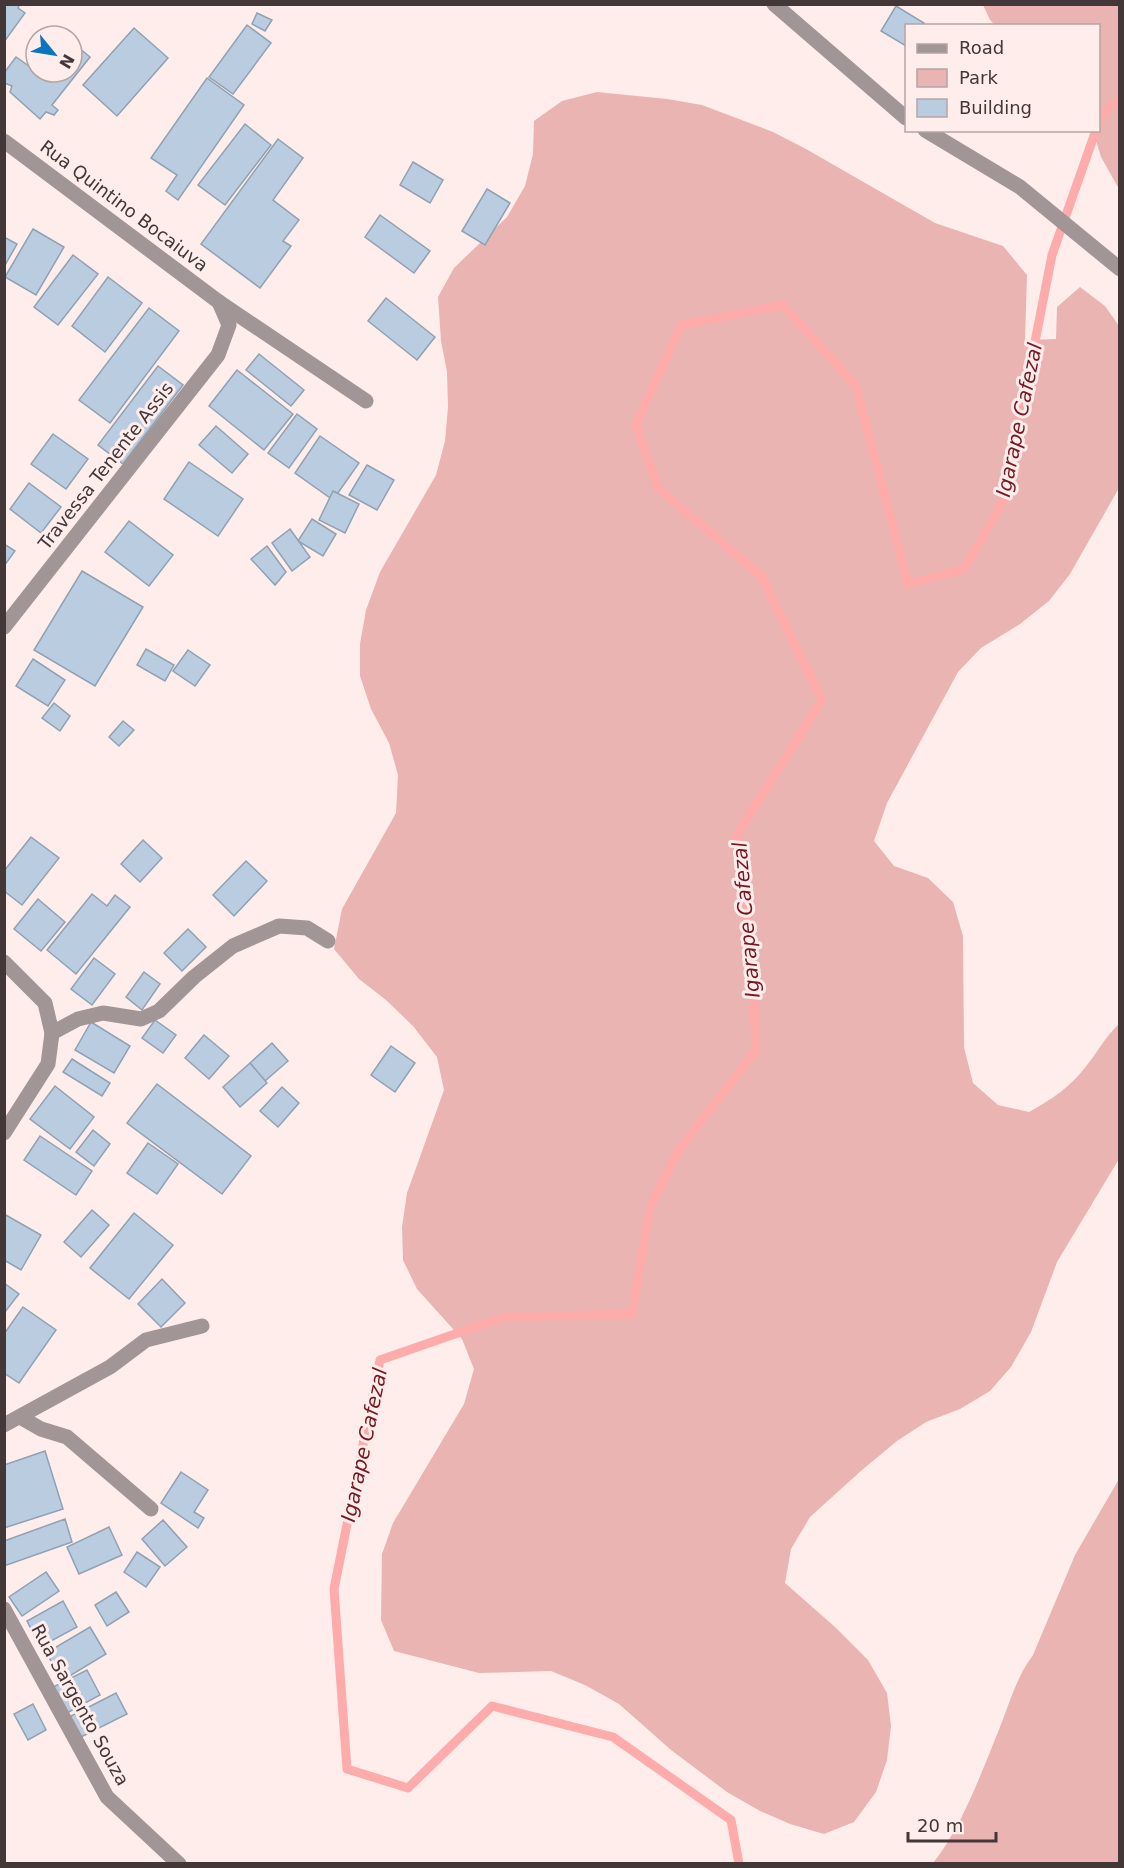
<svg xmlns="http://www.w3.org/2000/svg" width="1124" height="1868" font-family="'DejaVu Sans',sans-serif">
	<rect width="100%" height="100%" fill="#ffedec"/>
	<g fill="#eab4b2">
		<path d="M983,5h136v184l-18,-32 -8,-26 5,-1v-104l-103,-1 -5,-5z"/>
		<path d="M597,92l70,7 35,6 71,27 33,17 129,74 68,23 24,29 -2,65 31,-1 1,-32 23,-20 25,19 14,20v162l-49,86 -21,27 -29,23 -39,24 -23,24 -71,131 -13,38 20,25 34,12 25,24 10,34 1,111 9,36 25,22 31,7c23,-13 42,-25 58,-47 11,-14 19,-29 32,-41v135l-62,103 -26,70 -20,35 -21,24 -30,18 -34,13 -29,19 -35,29 -52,47 -19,32 -6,34 50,44 33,33 19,33 4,33 -4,34 -11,32 -22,30 -30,12 -34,-10 -30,-13 -33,-19 -56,-42 -52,-46 -34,-19 -34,-14 -72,2 -85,-22 -13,-31 1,-66 11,-31 71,-119 10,-35 -12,-30 -45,-50 -14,-29 -1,-33 5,-34 37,-103 -7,-33 -24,-31 -27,-26 -27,-21 -25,-30 8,-40 54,-96 2,-38 -9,-32 -18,-34 -11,-33v-32l6,-34 14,-38 56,-97 9,-34 3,-34 -1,-35 -6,-31 -3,-44 16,-29 53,-51 18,-31 8,-32 1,-33 28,-20z"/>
		<path d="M1119,1479v384h-186c28,-34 50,-94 67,-136 10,-25 17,-51 33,-72l42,-100z"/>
	</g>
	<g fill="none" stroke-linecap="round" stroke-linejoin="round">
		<g stroke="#fdacab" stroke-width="9">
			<path d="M1098,124l5,-12 17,-13"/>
			<path d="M739,1864l-8,-44 -118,-83 -121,-31 -84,82 -61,-19 -13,-180 46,-229 124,-43 128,-3 18,-107 28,-56 78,-101 -5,-101 -15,-113 86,-136 -61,-124 -103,-88 -22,-63 45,-100 102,-20 73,81 52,198 56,-15 40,-69 48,-245 44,-125"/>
		</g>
	</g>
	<g fill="#baccdf" stroke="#8fa1b2" stroke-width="1.5">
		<path d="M4,4h16l-2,4 7,5 -21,29z"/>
		<path d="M896,6l28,17 -1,3h-17v20l-25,-15z"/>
		<path d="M257,13l15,7 -7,11 -13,-7z"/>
		<path d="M247,25l24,18 -38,51 -24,-17z"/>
		<path d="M134,28l34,30 -51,58 -34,-31z"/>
		<path d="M72,42l18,15 -38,48 6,5 -4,5 -8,-3 -6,7 -30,-27 2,-6 -8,-3v-10l12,-16 13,9 7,-9v15h36z"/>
		<path d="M207,78l37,27 -66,95 -12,-9 11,-16 -26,-17z"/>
		<path d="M245,124l26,21 -46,60 -27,-20z"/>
		<path d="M278,139l25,19 -30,42 26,20 -16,21 8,5 -31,42 -59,-44z"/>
		<path d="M413,162l30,18 -13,23 -30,-18z"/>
		<path d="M487,189l23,14 -25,42 -23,-14z"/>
		<path d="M380,215l50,36 -16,22 -49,-36z"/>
		<path d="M33,229l31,18 -28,48 -31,-18z"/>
		<path d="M4,237l13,7 -13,23z"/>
		<path d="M73,255l25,19 -40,51 -24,-18z"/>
		<path d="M108,277l34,26 -37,49 -33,-26z"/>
		<path d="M386,298l49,39 -18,23 -49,-39z"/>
		<path d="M149,308l30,23 -69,92 -31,-23z"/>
		<path d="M259,354l45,36 -13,16 -45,-36z"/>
		<path d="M158,366l25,19 -60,79 -25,-19z"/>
		<path d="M237,370l56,44 -29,36 -55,-44z"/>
		<path d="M297,414l20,15 -28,39 -21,-15z"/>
		<path d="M216,426l32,28 -16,19 -33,-28z"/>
		<path d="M53,434l35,25 -22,30 -35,-25z"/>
		<path d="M320,436l39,27 -26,37 -38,-27z"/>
		<path d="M189,462l54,37 -25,37 -54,-37z"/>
		<path d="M367,465l27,15 -17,30 -28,-15z"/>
		<path d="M29,483l32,24 -20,26 -31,-24z"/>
		<path d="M333,491l26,13 -14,29 -26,-13z"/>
		<path d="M312,519l24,15 -13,22 -25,-15z"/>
		<path d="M129,521l44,34 -24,31 -44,-34z"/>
		<path d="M290,529l20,28 -18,14 -20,-28z"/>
		<path d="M4,544l11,7 -11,15z"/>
		<path d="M267,546l19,26 -11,13 -24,-26z"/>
		<path d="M82,571l61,36 -48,79 -61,-36z"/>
		<path d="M146,649l28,16 -9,16 -28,-16z"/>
		<path d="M188,650l22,15 -15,21 -22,-15z"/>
		<path d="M33,659l32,21 -17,26 -32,-20z"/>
		<path d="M54,703l16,13 -10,15 -18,-13z"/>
		<path d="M123,721l11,9 -15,16 -10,-9z"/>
		<path d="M31,837l28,21 -37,47 -18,-14v-20z"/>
		<path d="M143,840l19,18 -22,24 -19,-18z"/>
		<path d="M246,861l21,20 -33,35 -21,-21z"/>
		<path d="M92,894l15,12 8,-11 15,12 -54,67 -29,-24z"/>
		<path d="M38,899l27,23 -24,29 -27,-22z"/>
		<path d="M188,929l18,18 -24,24 -18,-18z"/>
		<path d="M94,958l21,16 -23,31 -21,-16z"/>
		<path d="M144,972l16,12 -18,26 -16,-13z"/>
		<path d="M155,1020l21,15 -13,18 -21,-15z"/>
		<path d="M91,1022l39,24 -16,27 -39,-23z"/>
		<path d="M204,1035l25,21 -20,23 -24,-21z"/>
		<path d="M272,1043l16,18 -23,20 -15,-18z"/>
		<path d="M391,1046l24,17 -20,29 -24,-17z"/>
		<path d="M72,1059l38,24 -8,13 -39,-24z"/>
		<path d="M250,1063l17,20 -27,24 -17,-20z"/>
		<path d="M157,1084l94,72 -29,38 -95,-71z"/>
		<path d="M55,1086l39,31 -24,32 -40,-30z"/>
		<path d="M282,1087l17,16 -21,24 -18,-16z"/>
		<path d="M93,1130l17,14 -16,22 -18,-14z"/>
		<path d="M40,1136l52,35 -16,24 -52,-35z"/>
		<path d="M148,1143l30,21 -21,30 -30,-21z"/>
		<path d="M92,1210l17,15 -28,32 -17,-15z"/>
		<path d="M134,1213l39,32 -44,54 -39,-31z"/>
		<path d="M4,1214l37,21 -20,35 -17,-10z"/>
		<path d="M162,1279l23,24 -24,24 -23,-23z"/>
		<path d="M4,1283l15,11 -15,19z"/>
		<path d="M23,1307l33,23 -37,53 -15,-10v-39z"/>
		<path d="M45,1451l18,58 -59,19v-63z"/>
		<path d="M181,1472l27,18 -14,22 10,6 -6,10 -37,-25z"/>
		<path d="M65,1519l7,23 -68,24v-25z"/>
		<path d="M163,1520l24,27 -22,19 -23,-27z"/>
		<path d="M109,1527l13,28 -43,19 -12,-27z"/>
		<path d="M137,1552l23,15 -14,20 -22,-15z"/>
		<path d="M46,1572l13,19 -37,25 -13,-19z"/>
		<path d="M116,1592l13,20 -22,14 -12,-21z"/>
		<path d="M63,1601l14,26 -37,20 -13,-26z"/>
		<path d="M90,1627l16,27 -43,26 -17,-27z"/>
		<path d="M87,1670l13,25 -33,18 -14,-26z"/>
		<path d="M116,1693l11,21 -48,24 -10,-21z"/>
		<path d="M33,1704l13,26 -18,10 -14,-26z"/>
	</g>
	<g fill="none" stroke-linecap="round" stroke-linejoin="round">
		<g stroke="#a19595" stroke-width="15">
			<path d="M774,4l132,114"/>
			<path d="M925,130l95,57 100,82"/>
			<path d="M4,141l215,161 10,23 -11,30 -214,272"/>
			<path d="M219,302l147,99"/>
			<path d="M4,962l41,41 7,30 -4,31 -44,69"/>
			<path d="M52,1033l26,-14 25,-6 38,6 18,-8 35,-34 39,-31 46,-20 28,2 21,13"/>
			<path d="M20,1417l21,12 26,8 84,72"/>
			<path d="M4,1425l106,-58 36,-27 56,-14"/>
			<path d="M4,1609l103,188 72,67"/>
		</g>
	</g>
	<g text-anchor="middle" stroke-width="6" stroke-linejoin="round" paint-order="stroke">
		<g font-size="18" fill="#433737" stroke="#ffedec">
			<text transform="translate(124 206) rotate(37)" y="6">Rua Quintino Bocaiuva</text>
			<text transform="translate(106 466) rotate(-52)" y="6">Travessa Tenente Assis</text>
			<text transform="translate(80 1705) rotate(61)" y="6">Rua Sargento Souza</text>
		</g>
		<g font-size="20" font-style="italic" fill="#751822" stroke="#ffedec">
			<text transform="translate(1019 420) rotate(-78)" y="7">Igarape Cafezal</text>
			<text transform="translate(746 920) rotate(-95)" y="7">Igarape Cafezal</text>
			<text transform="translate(364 1445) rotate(-78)" y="7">Igarape Cafezal</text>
		</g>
	</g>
	<rect width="1124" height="1868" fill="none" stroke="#433737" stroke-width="12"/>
	<rect x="905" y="24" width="195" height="108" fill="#ffedec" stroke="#b4a4a4" stroke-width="1.5"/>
	<rect x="917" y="44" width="30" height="9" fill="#a19595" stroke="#b4a4a4" stroke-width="1.5"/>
	<text x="959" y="54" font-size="18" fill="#433737">Road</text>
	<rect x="917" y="69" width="30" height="18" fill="#eab4b2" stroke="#b4a4a4" stroke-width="1.5"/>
	<text x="959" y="84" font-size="18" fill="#433737">Park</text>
	<rect x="917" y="99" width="30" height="18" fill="#baccdf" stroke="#b4a4a4" stroke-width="1.5"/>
	<text x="959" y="114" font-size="18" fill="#433737">Building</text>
	<g transform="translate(54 54) rotate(120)"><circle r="28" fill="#ffedec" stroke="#b4a4a4" stroke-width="1.5"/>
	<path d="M0-4.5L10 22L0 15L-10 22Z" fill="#0c75c0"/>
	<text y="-9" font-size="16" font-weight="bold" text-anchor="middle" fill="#433737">N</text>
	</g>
	<path d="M908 1832v9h88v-9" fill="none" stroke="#433737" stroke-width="3"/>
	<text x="917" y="1832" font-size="18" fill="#433737" stroke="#ffedec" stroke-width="4.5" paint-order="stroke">20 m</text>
</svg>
